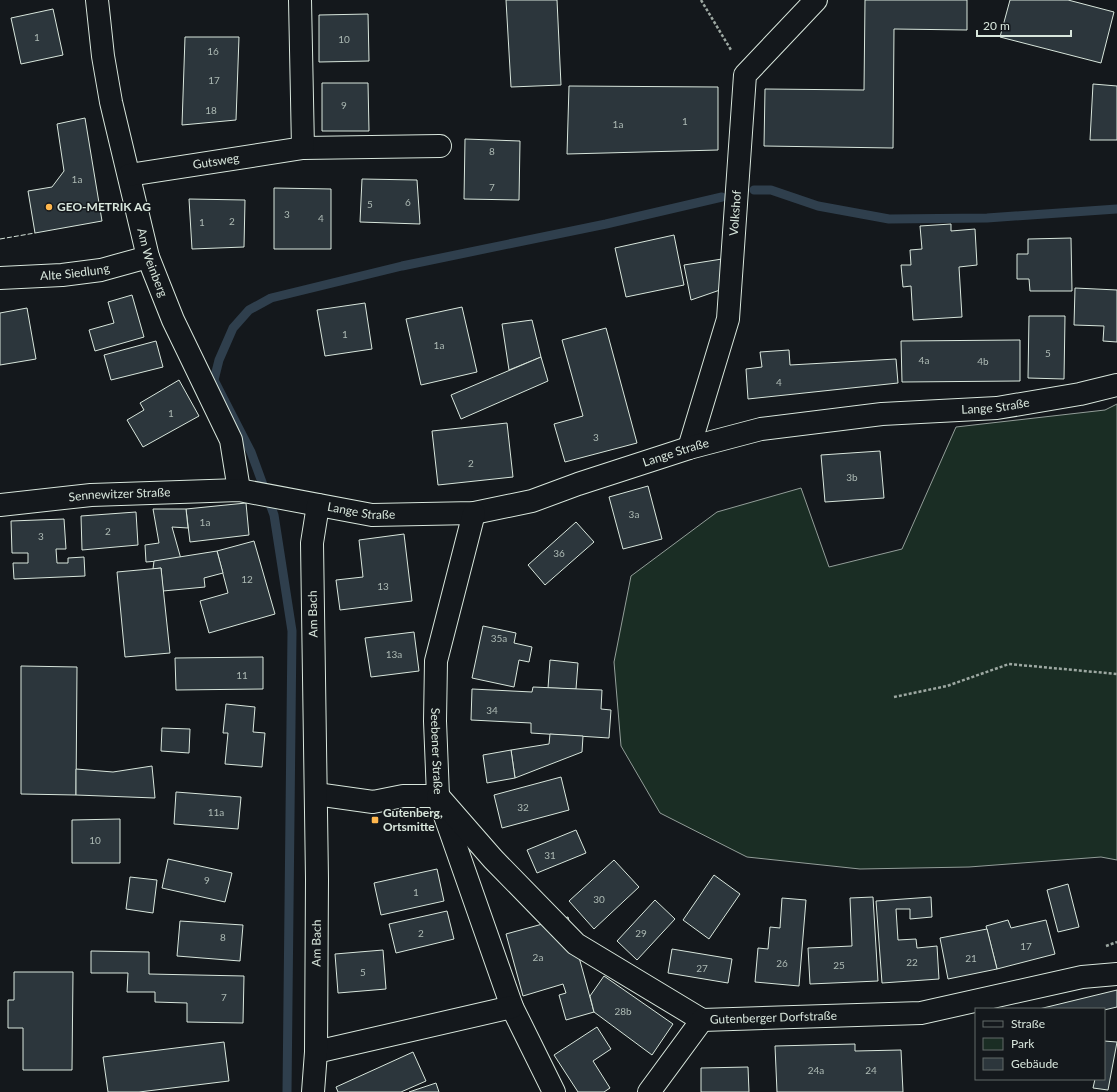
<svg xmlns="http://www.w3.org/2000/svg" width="1117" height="1092" font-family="Lato,sans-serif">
	<rect width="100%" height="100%" fill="#14181c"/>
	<path fill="#1a2d24" stroke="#939e99" d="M1117,404v456l-16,-3 -132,10 -109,2 -113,-12 -87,-44 -39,-67 -7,-84 17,-86 86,-64 84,-24 28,79 73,-18 54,-122 149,-17z"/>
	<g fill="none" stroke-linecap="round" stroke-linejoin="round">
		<g stroke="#2f3f4d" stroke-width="9">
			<path d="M754,190h17l47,16 71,13 98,-1 130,-9"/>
			<path d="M287,1092l5,-461 -18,-116 -23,-63 -37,-72 5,-20 14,-32 16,-18 22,-12 131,-32 204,-42 116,-27"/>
		</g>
	</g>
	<g fill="#2c363c" stroke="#d8e6dc">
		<path d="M506,0h51l4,85 -50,2z"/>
		<path d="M865,0h102v30l-73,-1 -1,119 -129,-2 1,-57 99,1z"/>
		<path d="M1010,0h58l46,12 -13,51 -101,-26z"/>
		<path d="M53,9l10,46 -42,9 -10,-46z"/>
		<path d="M368,14l1,47 -50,1v-47z"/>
		<path d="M185,37h54l-3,83 -54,5z"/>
		<path d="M322,83h46l1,48h-47z"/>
		<path d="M1093,84l24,2v54h-27z"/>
		<path d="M569,86l149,1v63l-151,4z"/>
		<path d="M85,118l17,103 -67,12 -7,-42 24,-4 12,-16 -7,-47z"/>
		<path d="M465,139l55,2 -1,59 -55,-1z"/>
		<path d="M362,179l55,1 3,44 -60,-2z"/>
		<path d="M274,188l57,1v60h-57z"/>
		<path d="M189,199l56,1 -1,47 -52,2z"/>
		<path d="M951,224v7l24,-2 2,36 -18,2 3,50 -49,3 -2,-34 -8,1 -2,-22h10l-1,-15 12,-1 -2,-23z"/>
		<path d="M674,235l10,50 -58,12 -11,-49z"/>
		<path d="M1071,238l1,53h-42l-1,-12h-12v-25h11v-15z"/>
		<path d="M722,259l-2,31 -29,10 -7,-35z"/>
		<path d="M1075,288l42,2v52l-14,-1 1,-15 -30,-1z"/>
		<path d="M132,295l12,42 -49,14 -6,-21 25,-7 -6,-21z"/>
		<path d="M365,303l7,46 -47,7 -8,-46z"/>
		<path d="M462,307l15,65 -56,13 -15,-66z"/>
		<path d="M27,308l9,51 -36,6v-52z"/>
		<path d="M1029,316h36l-1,63 -36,-1z"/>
		<path d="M532,320l9,37 -32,13 -7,-46z"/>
		<path d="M606,328l31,115 -72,19 -11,-38 29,-8 -21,-76z"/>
		<path d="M1020,340v41l-118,1 -1,-41z"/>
		<path d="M156,341l7,26 -52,13 -7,-25z"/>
		<path d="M789,350l1,15 106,-6 2,24 -150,16 -2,-30 16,-2 -2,-15z"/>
		<path d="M541,357l7,24 -87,38 -10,-24z"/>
		<path d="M179,380l20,36 -56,31 -16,-27 17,-10 -4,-7z"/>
		<path d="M507,423l6,54 -75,8 -6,-54z"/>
		<path d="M880,451l4,47 -59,4 -4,-47z"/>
		<path d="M648,486l14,53 -39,10 -14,-52z"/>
		<path d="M246,503l3,32 -59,7 -4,-33z"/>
		<path d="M153,509h33l2,19 -16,-1 9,32 -35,3 -1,-17 14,-2z"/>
		<path d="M136,512l2,33 -56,5 -1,-34z"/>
		<path d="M64,519l2,30h-10l1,14h11v-5l16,-1 1,19 -71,3 -1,-16h15v-10h-16l-1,-32z"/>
		<path d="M576,522l18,20 -49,43 -17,-20z"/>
		<path d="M404,534l8,67 -72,9 -4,-30 27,-3 -4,-37z"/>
		<path d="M254,541l21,73 -66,19 -9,-32 28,-8 -11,-42z"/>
		<path d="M217,551l6,22 -19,5 1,9 -42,4 -2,-23 -8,1 1,-8z"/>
		<path d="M161,568l9,85 -45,4 -8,-85z"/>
		<path d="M483,626l33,7 -2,10 18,4 -3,15 -10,-2 -5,27 -42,-9z"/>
		<path d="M414,632l5,39 -48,6 -6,-39z"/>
		<path d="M263,657v32l-87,1 -1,-32z"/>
		<path d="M550,660l28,3 -2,26 -28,-1z"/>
		<path d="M21,666l56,1 -1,128 -55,-1z"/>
		<path d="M533,687l69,3 -1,19 10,1 -2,28 -78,-5v-10l-60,-3 1,-31 60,3z"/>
		<path d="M226,704l29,3 -2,25 12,1 -3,34 -37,-3 3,-31h-5z"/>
		<path d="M162,728l28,1 -1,24 -28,-2z"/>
		<path d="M550,734l33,2 -1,16 -67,26 -4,-28 38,-6z"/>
		<path d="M511,750l4,28 -28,5 -4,-28z"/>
		<path d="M152,766l3,32 -79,-3v-26l37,3z"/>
		<path d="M561,777l8,33 -67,18 -8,-33z"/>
		<path d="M176,792l65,5 -3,32 -64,-5z"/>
		<path d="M120,819v44h-48v-43z"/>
		<path d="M576,830l10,23 -49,20 -10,-23z"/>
		<path d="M168,859l64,14 -7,29 -63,-14z"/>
		<path d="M614,860l25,27 -45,42 -25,-28z"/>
		<path d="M437,869l7,32 -63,14 -7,-32z"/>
		<path d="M714,875l26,19 -31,45 -26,-19z"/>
		<path d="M130,877l27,3 -4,33 -27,-4z"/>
		<path d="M1068,884l11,43 -21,5 -11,-42z"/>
		<path d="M873,897l5,84 -68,3 -2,-36 44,-2 -2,-48z"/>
		<path d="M931,897l1,20 -22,2v-10h-14l2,31 18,-1 1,9 20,-2 2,33 -57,4 -6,-82z"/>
		<path d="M782,898l24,2 -7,86 -44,-4 3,-34 10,1 2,-22 10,1z"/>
		<path d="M655,900l20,19 -38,41 -20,-19z"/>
		<path d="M447,911l7,28 -58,14 -7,-29z"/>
		<path d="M568,917l26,95 -28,8 -7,-25 7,-2 -3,-9 -40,12 -17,-62z"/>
		<path d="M1008,920l3,8 35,-8 9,34 -58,15 -11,-43z"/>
		<path d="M180,921l63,4 -3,36 -63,-5z"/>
		<path d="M987,929l10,40 -49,10 -8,-41z"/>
		<path d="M672,949l60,10 -4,24 -60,-10z"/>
		<path d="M383,950l3,39 -48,4 -3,-39z"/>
		<path d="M91,951l58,1v22l95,2 -1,47 -56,-1v-19l-32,-1v-10h-28l1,-19h-37z"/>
		<path d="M14,972h59l-1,98h-49v-42h-15v-28h6z"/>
		<path d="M604,976l69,48 -21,31 -58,-43 -4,-16z"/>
		<path d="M1117,990v17l-13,3 -65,-1z"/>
		<path d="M597,1027l14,22 -18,12 17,27 -6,4h-26l-24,-37z"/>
		<path d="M1104,1041l13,1 -9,48 -15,-2 2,-9h9z"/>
		<path d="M224,1042l5,39 -90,11h-31l-5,-35z"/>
		<path d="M855,1044v7l46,-1 2,42h-126l-2,-46z"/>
		<path d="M413,1052l13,29 -25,11h-63l-2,-5z"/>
		<path d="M748,1067l1,25h-48v-24z"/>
		<path d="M436,1083l3,9h-30z"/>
	</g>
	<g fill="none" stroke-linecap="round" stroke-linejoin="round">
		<g stroke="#d8e6dc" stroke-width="24">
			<g id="minor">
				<path id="s1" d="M97,0l6,56 8,46 37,155 25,63 58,120 8,50"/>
				<path d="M303,148l137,-2"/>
				<path id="s2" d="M129,175l174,-27 -3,-148"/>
				<path id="s3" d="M0,278l62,-3 39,-5 47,-13"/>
				<path id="s4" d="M689,448l39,-129 17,-244 71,-75"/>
				<path id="s5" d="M0,505l91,-10 148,-5 133,25 102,-2 58,-12 46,-17 111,-36 72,-19 121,-15 115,-6 83,-14 37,-9"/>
				<path id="s6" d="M474,513l-38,148 -1,60 3,75 74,211 42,85"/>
				<path d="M316,794l57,8 30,-6h35"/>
				<path id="s7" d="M438,796l55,63 83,85 126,76 219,-7 161,-36 35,-3"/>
				<path d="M316,1052l196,-45"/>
				<path id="s8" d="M313,1092l3,-40 1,-173 -5,-336 6,-38"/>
				<path d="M649,1092l53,-72"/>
			</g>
		</g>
		<g stroke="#9da8a2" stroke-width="2.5" stroke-dasharray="3 2" stroke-linecap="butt">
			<path d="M701,0l30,50"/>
			<path d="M894,697l53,-11 62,-22 108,10"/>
			<path d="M1106,946l11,-4"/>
		</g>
		<use href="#minor" stroke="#14181c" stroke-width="22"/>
		<path stroke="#d8e6dc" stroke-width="1" stroke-dasharray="5 2" stroke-linecap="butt" d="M0,239l35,-6"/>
	</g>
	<g fill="#ffb74d" stroke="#14181c" stroke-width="1.5">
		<circle cx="49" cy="207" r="4"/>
		<rect x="371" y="816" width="8" height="8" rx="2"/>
	</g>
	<g text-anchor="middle" stroke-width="3" stroke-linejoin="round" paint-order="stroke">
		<g font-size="10" fill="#adbab4">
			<text x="37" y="41">1</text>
			<text x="344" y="43">10</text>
			<text x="213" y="55">16</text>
			<text x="214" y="84">17</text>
			<text x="344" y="109">9</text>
			<text x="211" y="114">18</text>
			<text x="685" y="125">1</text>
			<text x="618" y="128">1a</text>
			<text x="492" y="155">8</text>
			<text x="77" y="183">1a</text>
			<text x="492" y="191">7</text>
			<text x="408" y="206">6</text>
			<text x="370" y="208">5</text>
			<text x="287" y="218">3</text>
			<text x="321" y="222">4</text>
			<text x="232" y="225">2</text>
			<text x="202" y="226">1</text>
			<text x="345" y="338">1</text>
			<text x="439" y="349">1a</text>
			<text x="1048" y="357">5</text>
			<text x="924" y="364">4a</text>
			<text x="983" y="365">4b</text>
			<text x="779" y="386">4</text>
			<text x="171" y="417">1</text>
			<text x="596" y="441">3</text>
			<text x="471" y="467">2</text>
			<text x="852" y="481">3b</text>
			<text x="634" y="518">3a</text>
			<text x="205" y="526">1a</text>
			<text x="108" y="535">2</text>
			<text x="41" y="540">3</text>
			<text x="559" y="557">36</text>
			<text x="247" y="583">12</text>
			<text x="383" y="590">13</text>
			<text x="499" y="642">35a</text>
			<text x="394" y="658">13a</text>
			<text x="242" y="679">11</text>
			<text x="492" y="714">34</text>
			<text x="523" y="811">32</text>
			<text x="216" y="816">11a</text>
			<text x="95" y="844">10</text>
			<text x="550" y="859">31</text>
			<text x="207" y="884">9</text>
			<text x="416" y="896">1</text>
			<text x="599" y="903">30</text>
			<text x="421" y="937">2</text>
			<text x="641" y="937">29</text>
			<text x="223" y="941">8</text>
			<text x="1026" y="950">17</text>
			<text x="538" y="961">2a</text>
			<text x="971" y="962">21</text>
			<text x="912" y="966">22</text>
			<text x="782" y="967">26</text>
			<text x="839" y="969">25</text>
			<text x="702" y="972">27</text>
			<text x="363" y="976">5</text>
			<text x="224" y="1001">7</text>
			<text x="623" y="1015">28b</text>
			<text x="816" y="1074">24a</text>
			<text x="871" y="1074">24</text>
		</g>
		<g font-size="12" fill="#d8e6dc" stroke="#14181c">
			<text dy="4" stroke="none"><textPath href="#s2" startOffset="88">Gutsweg</textPath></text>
			<text dy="4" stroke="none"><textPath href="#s4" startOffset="241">Volkshof</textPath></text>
			<text dy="4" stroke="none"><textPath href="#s1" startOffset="269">Am Weinberg</textPath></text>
			<text dy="4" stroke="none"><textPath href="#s3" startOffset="75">Alte Siedlung</textPath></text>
			<text dy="4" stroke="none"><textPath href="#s5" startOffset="1012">Lange Straße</textPath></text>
			<text dy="4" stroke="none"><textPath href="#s5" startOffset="688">Lange Straße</textPath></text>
			<text dy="4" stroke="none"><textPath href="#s5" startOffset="120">Sennewitzer Straße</textPath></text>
			<text dy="4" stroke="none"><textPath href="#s5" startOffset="364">Lange Straße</textPath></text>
			<text transform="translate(313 614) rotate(-91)" y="4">Am Bach</text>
			<text dy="4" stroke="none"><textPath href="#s6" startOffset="243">Seebener Straße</textPath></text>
			<text dy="4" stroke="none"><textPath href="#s8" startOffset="149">Am Bach</textPath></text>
			<text dy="4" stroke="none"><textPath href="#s7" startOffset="421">Gutenberger Dorfstraße</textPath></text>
		</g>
		<g font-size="12" font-weight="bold" fill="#d8e6dc" stroke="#14181c" text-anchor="start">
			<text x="57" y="211">GEO-METRIK AG</text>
			<text x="383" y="817">Gutenberg,<tspan x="383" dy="14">Ortsmitte</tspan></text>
		</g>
	</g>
	<rect x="975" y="1008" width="130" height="72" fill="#14181c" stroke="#626a69"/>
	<rect x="983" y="1021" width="20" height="6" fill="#14181c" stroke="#626a69"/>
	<text x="1011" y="1028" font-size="12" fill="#d8e6dc">Straße</text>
	<rect x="983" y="1038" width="20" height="12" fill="#1a2d24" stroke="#626a69"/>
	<text x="1011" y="1048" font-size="12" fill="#d8e6dc">Park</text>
	<rect x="983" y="1058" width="20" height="12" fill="#2c363c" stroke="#626a69"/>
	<text x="1011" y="1068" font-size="12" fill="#d8e6dc">Gebäude</text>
	<path d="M977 30v6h94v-6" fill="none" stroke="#d8e6dc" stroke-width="2"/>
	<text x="983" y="30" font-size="12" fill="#d8e6dc" stroke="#14181c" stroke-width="3" paint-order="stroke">20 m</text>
</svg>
